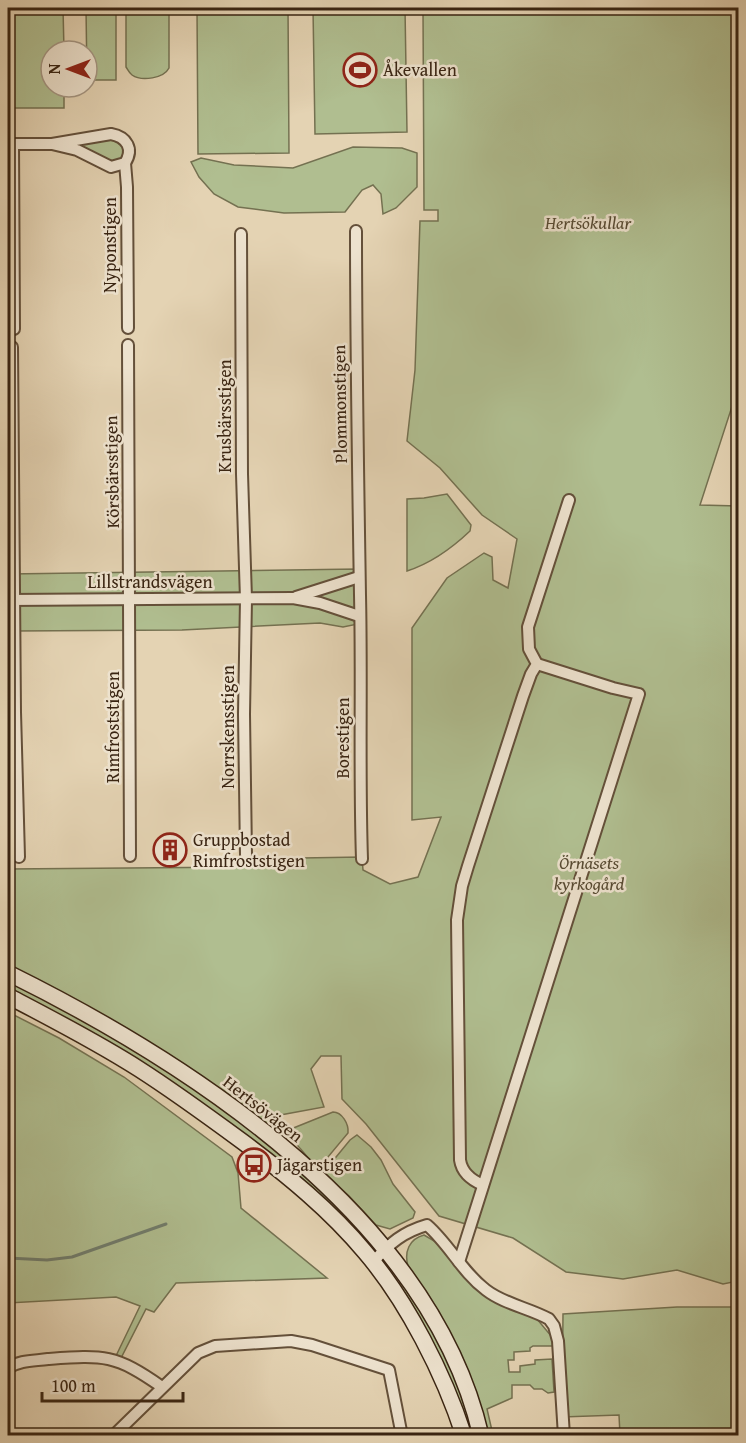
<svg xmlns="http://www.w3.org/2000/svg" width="746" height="1443" font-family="'Gentium Book Plus',serif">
	<rect width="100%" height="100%" fill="#e4d3b3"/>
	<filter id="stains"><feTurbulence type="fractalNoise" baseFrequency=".00333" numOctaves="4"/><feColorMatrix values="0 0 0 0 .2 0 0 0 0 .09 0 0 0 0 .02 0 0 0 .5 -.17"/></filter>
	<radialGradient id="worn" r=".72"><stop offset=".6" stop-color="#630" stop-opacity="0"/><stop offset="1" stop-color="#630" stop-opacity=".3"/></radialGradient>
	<g fill="#b0be90" stroke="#747151" stroke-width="1.5">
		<path d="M8,8h55l1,43h-13v36h13v21h-56z"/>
		<path d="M86,8h30v72h-29z"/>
		<path d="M126,8h43v60c-5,10 -27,14 -37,7 -3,-2 -4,-5 -6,-8z"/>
		<path d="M197,8h91l1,145 -91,1z"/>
		<path d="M313,8h92l2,124 -92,2z"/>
		<path d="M423,8h315v380l-38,117 38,1v775l-15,3 -46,-14 -54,9 -57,-7 -53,-34 -74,-22 -73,-92 -24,-25 -1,-43h-20l-10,13 13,38 -49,9 -11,16 -70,-51 -186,-107v-105l239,-2 -1,-8 116,-2 1,13 27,14 28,-7 23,-60 -29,3v-192l35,-50 37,-25 8,4 1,23 15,8 9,-49 -35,-24 -42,-47 -33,-27 8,-71 5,-149h18v-11h-14z"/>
		<path d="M122,135l7,19 -19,13 -56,-23z"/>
		<path d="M353,147l49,1 15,5v34l-21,21 -13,6 -2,-20 -8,-9 -11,5 -17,22 -61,1 -46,-6 -24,-13 -15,-17 -8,-15 10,-4 33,7 59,3z"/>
		<path d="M447,494l24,31 -1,6c-19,18 -38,32 -63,40v-72l17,-1z"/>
		<path d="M358,569v55l-15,3 -23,-4 -138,7 -168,1 -5,-57z"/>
		<path d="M8,980c90,44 184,100 262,165 25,21 50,44 75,66l-2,3 -315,-216 -20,-10z"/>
		<path d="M8,1012l51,26 65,39 108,80 6,16 3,35 86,70 -151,5 -22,29 -8,-3 -27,53 -5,-2 26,-54 -24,-9 -108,6z"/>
		<path d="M333,1112c9,0 16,12 15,21l-30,36c-11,-11 -19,-25 -31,-33v-4l4,-3z"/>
		<path d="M357,1135l14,12 10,13 12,24 22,28 -2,6 -23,11 -14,-4 -27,-29 -26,-23 27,-33z"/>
		<path d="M424,1235l12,7 19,22 82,55 15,18 1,9h-20l-3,2v3l-16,1v8h-6l1,12h11v-6l15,-2v-4l17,-1 2,33 -6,1 -6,-4h-8l-4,-4h-18v13l-25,11 6,26h-4c-18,-60 -45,-117 -81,-169 -4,-14 1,-27 16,-31z"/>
		<path d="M403,1281c32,49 55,99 74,154h-8l-72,-150z"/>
		<path d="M677,1307h61v128h-118l-1,-20 -57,2 1,-103z"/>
	</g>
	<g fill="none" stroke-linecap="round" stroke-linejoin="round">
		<path stroke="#717d6d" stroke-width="3" d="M8,1258l39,2 25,-3 94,-33"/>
		<g stroke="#64503a" stroke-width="14">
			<g id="minor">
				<path d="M8,144h44l59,-10c16,3 23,15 14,29l-14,4 -34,-17 -25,-6"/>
				<path d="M13,144l1,185"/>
				<path d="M125,163l2,24 1,141"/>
				<path d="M356,231c0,121 2,243 4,364 2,88 -1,176 2,264"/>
				<path d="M241,234l1,240 4,125 -2,115 2,141"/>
				<path d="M128,345l2,511"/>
				<path d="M12,347l3,365 4,145"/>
				<path d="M296,597l63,-20"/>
				<path d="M8,600l285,-2 27,5 39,13"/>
				<path d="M483,1185c-12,-5 -21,-12 -23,-25l-3,-240 5,-34 6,-20 55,-170 8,-22 6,-10 -8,-15 -1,-22 41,-127"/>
				<path d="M373,1262c17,-19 30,-30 54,-37 22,19 35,47 59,65 18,14 43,18 63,29l5,7 4,15 6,95"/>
				<path d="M459,1262l180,-568 -26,-6 -76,-24"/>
				<path d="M8,1368c12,-8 26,-7 40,-9 56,-4 67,-5 114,28"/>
				<path d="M113,1436l85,-83 17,-7 76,-5 21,4 77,25 13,66"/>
			</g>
		</g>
		<g stroke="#392412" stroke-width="18">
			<g id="secondary">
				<path d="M8,973c186,92 423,246 473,463"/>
				<path d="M8,996c44,23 89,46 131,73 36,23 70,48 104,73 44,33 87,68 122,110 42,49 79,122 99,184"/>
			</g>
		</g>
		<use href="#minor" stroke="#ede2ce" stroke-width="10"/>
		<use href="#secondary" stroke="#ede2ce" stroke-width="15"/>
	</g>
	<defs>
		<g id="stadium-ring" transform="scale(1.725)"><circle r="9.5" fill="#ede2ce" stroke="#8f2418" stroke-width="1.5"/><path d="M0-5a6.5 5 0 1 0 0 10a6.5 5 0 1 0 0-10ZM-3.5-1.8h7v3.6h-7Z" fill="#8f2418"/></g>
		<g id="building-ring" transform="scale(1.725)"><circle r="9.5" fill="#ede2ce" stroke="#8f2418" stroke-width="1.5"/><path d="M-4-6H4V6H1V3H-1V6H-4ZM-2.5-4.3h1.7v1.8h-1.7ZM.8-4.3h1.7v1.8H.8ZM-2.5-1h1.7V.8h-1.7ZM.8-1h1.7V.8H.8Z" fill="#8f2418"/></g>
		<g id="bus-ring" transform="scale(1.725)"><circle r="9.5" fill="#ede2ce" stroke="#8f2418" stroke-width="1.5"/><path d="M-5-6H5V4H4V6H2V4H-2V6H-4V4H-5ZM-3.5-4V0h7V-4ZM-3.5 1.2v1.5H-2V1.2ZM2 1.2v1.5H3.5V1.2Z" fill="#8f2418"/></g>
	</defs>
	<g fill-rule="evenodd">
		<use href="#stadium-ring" x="360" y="70"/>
		<use href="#building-ring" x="170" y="850"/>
		<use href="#bus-ring" x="254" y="1165"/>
	</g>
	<g text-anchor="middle" stroke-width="5" stroke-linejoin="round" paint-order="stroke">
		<g font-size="18" fill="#392412" stroke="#ede2ce" text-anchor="start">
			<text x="383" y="76">Åkevallen</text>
			<text x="193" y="846">Gruppbostad<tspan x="193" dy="21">Rimfroststigen</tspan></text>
			<text x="277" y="1171">Jägarstigen</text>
		</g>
		<g font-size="18" font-style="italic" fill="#574a32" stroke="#ede2ce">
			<text x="588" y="229">Hertsökullar</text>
			<text x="589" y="869">Örnäsets<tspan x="589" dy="21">kyrkogård</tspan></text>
		</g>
		<g font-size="18" fill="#392412" stroke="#ede2ce">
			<text transform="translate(110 245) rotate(-90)" y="6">Nyponstigen</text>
			<text transform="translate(340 404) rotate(-91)" y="6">Plommonstigen</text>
			<text transform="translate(225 416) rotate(-90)" y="6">Krusbärsstigen</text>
			<text transform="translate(112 472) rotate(-91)" y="6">Körsbärsstigen</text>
			<text x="150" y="588">Lillstrandsvägen</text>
			<text transform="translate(113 727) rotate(-90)" y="6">Rimfroststigen</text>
			<text transform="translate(228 727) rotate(-90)" y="6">Norrskensstigen</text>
			<text transform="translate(343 738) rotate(-90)" y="6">Borestigen</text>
			<text transform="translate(263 1109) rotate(38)" y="6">Hertsövägen</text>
		</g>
	</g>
	<rect width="746" height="1443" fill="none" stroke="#e4d3b3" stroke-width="30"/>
	<rect x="9" y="9" width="728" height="1425" fill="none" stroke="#392412" stroke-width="3"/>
	<rect x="15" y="15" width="716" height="1413" fill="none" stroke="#392412" stroke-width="1.5"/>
	<g transform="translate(69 69) rotate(270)"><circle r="28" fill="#ede2ce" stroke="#a59683" stroke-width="1.5"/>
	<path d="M0-4.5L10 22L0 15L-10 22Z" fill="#8f2418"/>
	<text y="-9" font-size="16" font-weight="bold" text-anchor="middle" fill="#392412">N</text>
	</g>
	<path d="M42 1392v9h141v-9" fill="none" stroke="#392412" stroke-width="3"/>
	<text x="51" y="1392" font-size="18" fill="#392412" stroke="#ede2ce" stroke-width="4.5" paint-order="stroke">100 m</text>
	<rect width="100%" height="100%" filter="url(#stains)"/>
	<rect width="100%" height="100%" fill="url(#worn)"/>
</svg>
